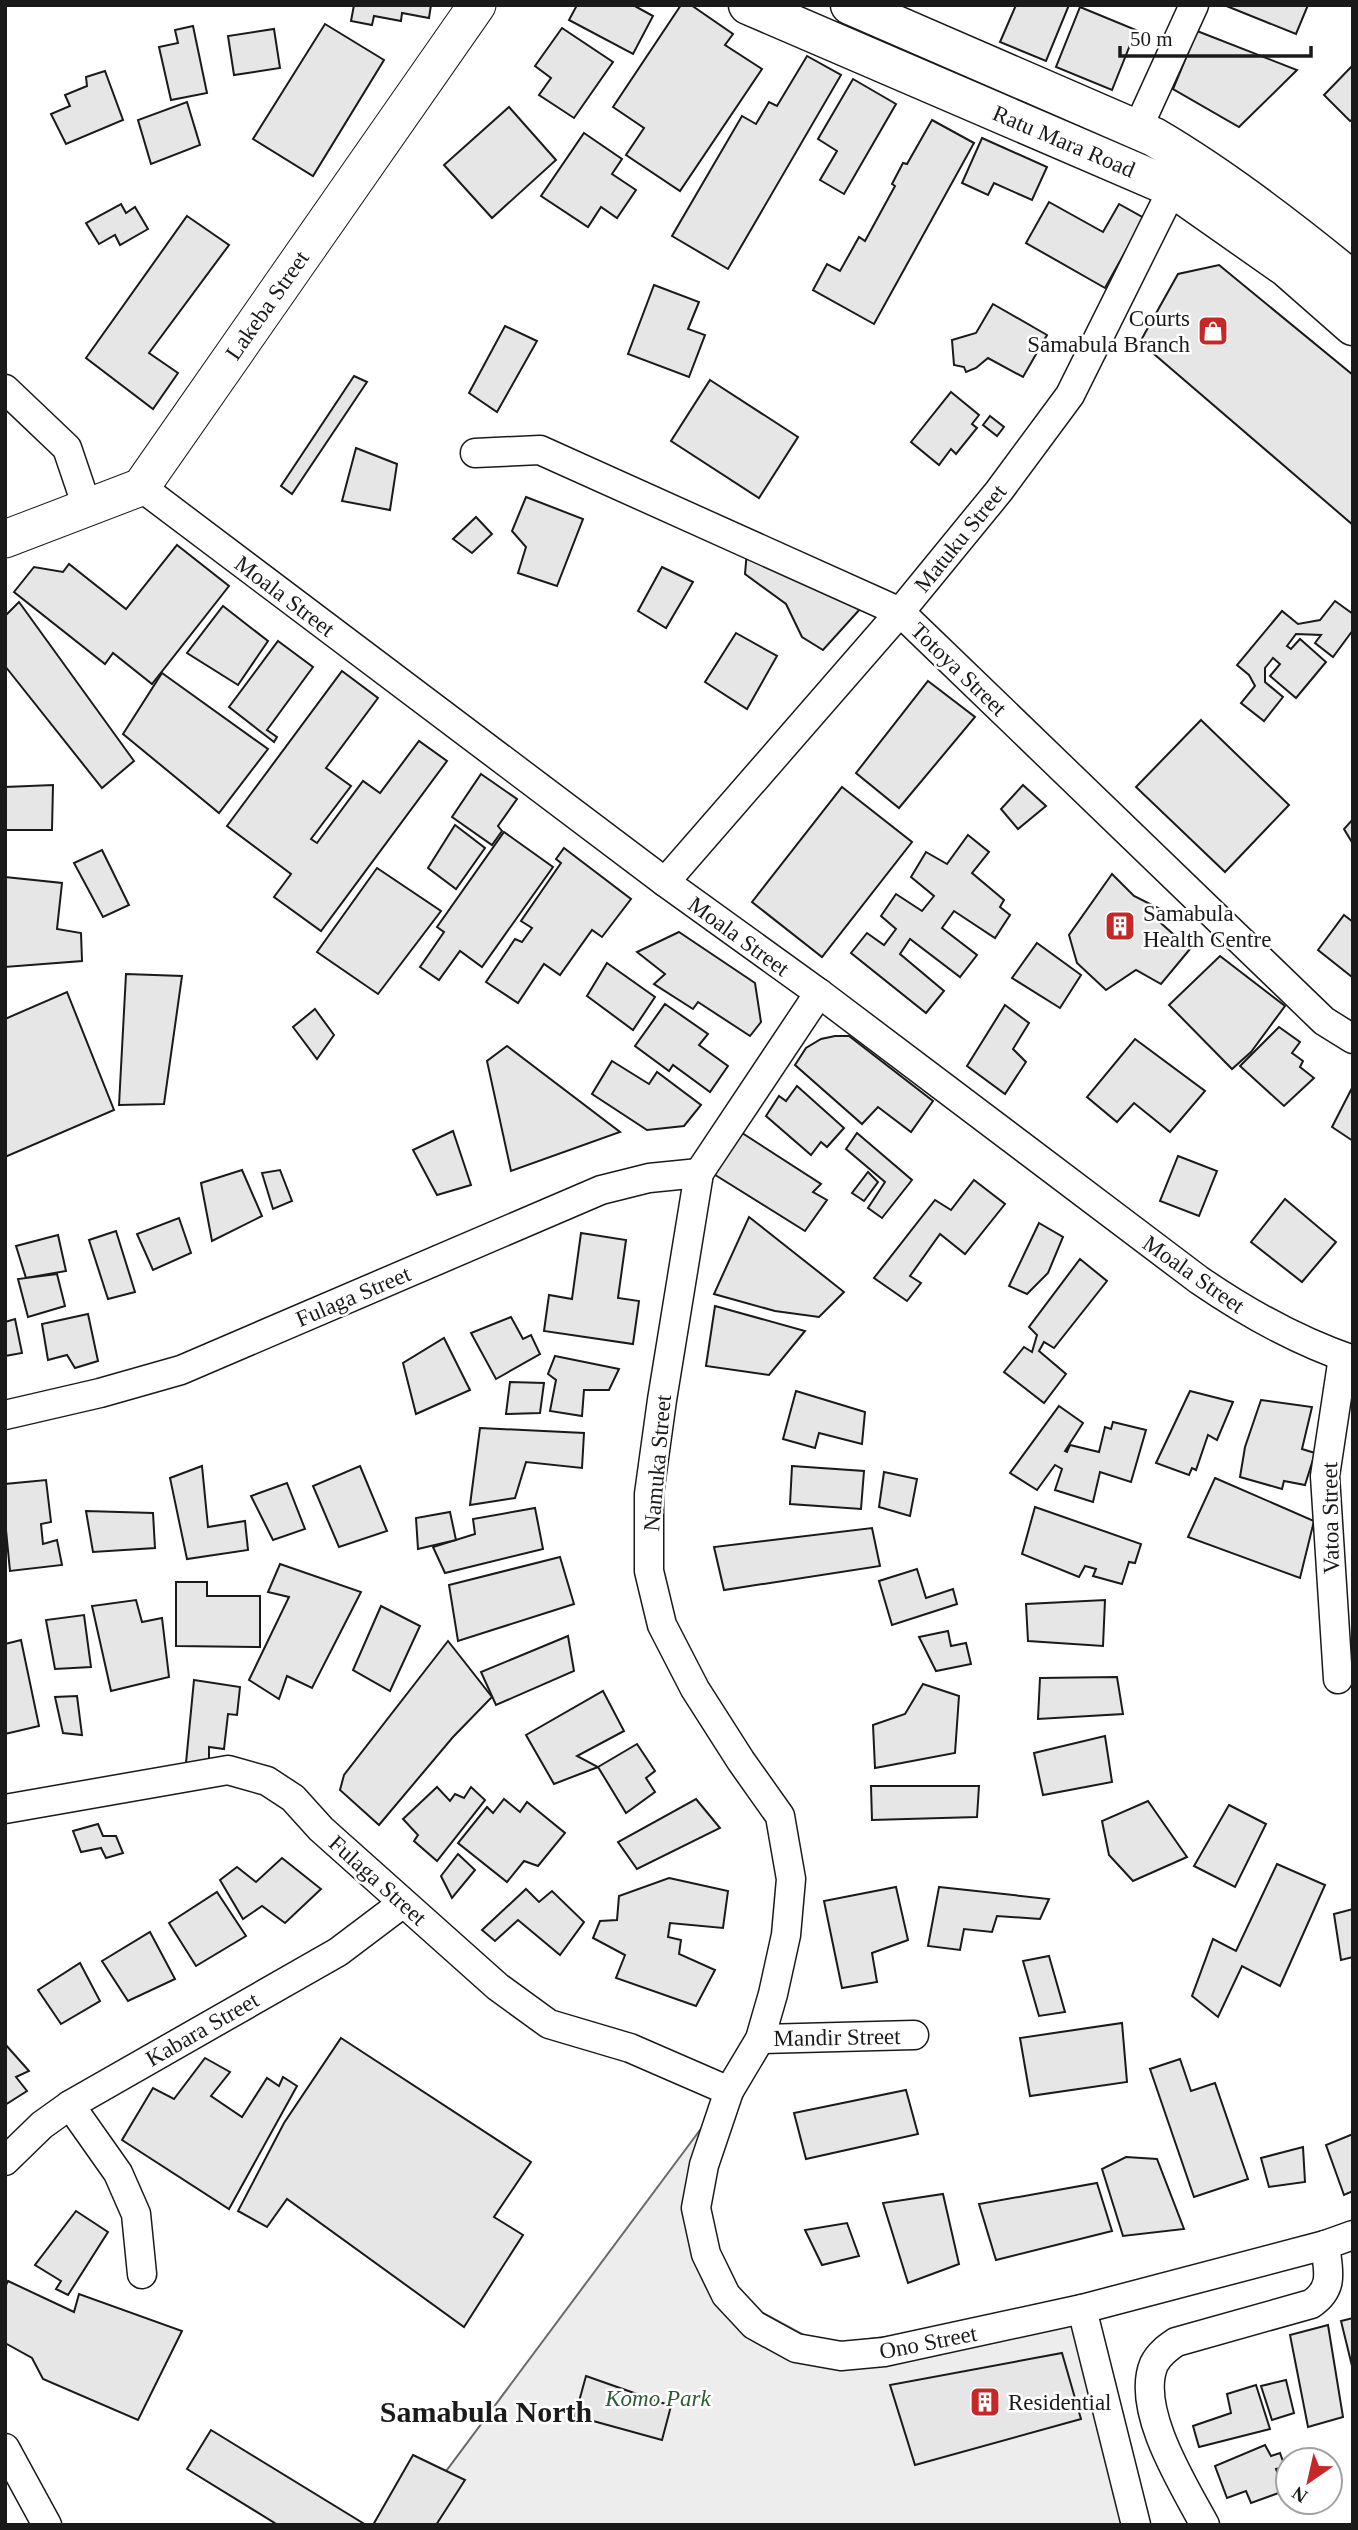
<svg xmlns="http://www.w3.org/2000/svg" width="1358" height="2530" font-family="'Times New Roman',serif">
	<rect width="100%" height="100%" fill="#fff"/>
	<path fill="#ededed" stroke="#6a6a6a" stroke-width="2" d="M729,2091l-41,114 40,89 94,51 267,-34 44,214h-727z"/>
	<g fill="#e6e6e6" stroke="#1a1a1a" stroke-width="2">
		<path d="M354,5h77l-2,13 -27,-5 -1,8 -27,-5 -2,9 -21,-4z"/>
		<path d="M577,5h56l20,11 -20,38 -64,-34z"/>
		<path d="M681,5h10l42,29 -8,11 37,24 -82,122 -54,-36 18,-27 -31,-21z"/>
		<path d="M1016,5h53l-23,56 -46,-19z"/>
		<path d="M1224,5h84l-12,29z"/>
		<path d="M1080,7l56,23 -24,60 -56,-23z"/>
		<path d="M325,24l59,36 -71,116 -60,-37z"/>
		<path d="M193,26l14,67 -36,7 -12,-53 19,-4 -3,-13z"/>
		<path d="M562,28l51,34 -39,56 -35,-23 12,-17 -16,-12z"/>
		<path d="M274,29l6,39 -46,7 -6,-39z"/>
		<path d="M1197,31l100,39 -58,57 -66,-38z"/>
		<path d="M807,56l34,19 -113,194 -56,-33 70,-120 14,8 13,-22 8,4z"/>
		<path d="M1353,65v54l-3,2 -26,-26z"/>
		<path d="M105,71l18,49 -57,24 -15,-30 19,-8 -5,-11 22,-9 -1,-9z"/>
		<path d="M853,79l43,25 -52,90 -24,-14 17,-29 -19,-12z"/>
		<path d="M187,102l13,43 -49,19 -13,-44z"/>
		<path d="M509,107l47,53 -64,58 -48,-53z"/>
		<path d="M932,120l42,23 -100,181 -61,-34 14,-26 13,7 19,-34 6,4 30,-55 -3,-2 11,-21 4,1z"/>
		<path d="M584,133l38,26 -10,15 24,16 -19,28 -16,-11 -13,20 -47,-31z"/>
		<path d="M982,138l65,29 -15,33 -38,-17 -6,12 -26,-12z"/>
		<path d="M1049,202l54,30 16,-28 25,14 -39,70 -79,-45z"/>
		<path d="M121,204l5,9 9,-6 13,22 -28,16 -5,-10 -16,9 -13,-21z"/>
		<path d="M187,216l42,29 -80,108 29,20 -25,36 -67,-51z"/>
		<path d="M1219,265l134,110v150l-213,-183 38,-68z"/>
		<path d="M654,285l45,17 -11,27 17,6 -16,42 -61,-23z"/>
		<path d="M993,304l54,31 -24,42 -35,-19 -12,10 -10,4 -2,-5 -10,-2 -2,-25 24,-7z"/>
		<path d="M505,326l32,15 -40,71 -28,-19z"/>
		<path d="M354,376l13,6 -75,112 -11,-8z"/>
		<path d="M710,380l88,57 -39,61 -88,-57z"/>
		<path d="M951,392l28,23 -7,9 5,4 -21,26 -5,-5 -12,16 -28,-23z"/>
		<path d="M990,416l14,11 -7,9 -14,-11z"/>
		<path d="M356,448l41,16 -7,46 -48,-9z"/>
		<path d="M526,497l57,22 -26,67 -39,-13 8,-26 -14,-16z"/>
		<path d="M476,517l16,17 -20,19 -19,-14z"/>
		<path d="M177,545l52,41 -77,98 -39,-31 -8,11 -91,-72 20,-25 29,5 6,-8 57,45z"/>
		<path d="M747,551l114,57 -38,42 -21,-13 -16,-33 -41,-30z"/>
		<path d="M662,567l31,15 -27,46 -28,-17z"/>
		<path d="M1335,601l18,13v16l-20,27 -18,-14 6,-8 -25,-1 -9,12 4,3 9,-10 26,23 -30,36 -26,-22 10,-12 -7,-6 -8,10v14l18,15 -19,24 -23,-18 14,-17 -6,-11 -12,-10 45,-54 16,13 22,-4z"/>
		<path d="M19,602l115,159 -32,27 -97,-122v-50z"/>
		<path d="M223,606l45,35 -30,44 -51,-32z"/>
		<path d="M736,633l41,23 -30,53 -42,-27z"/>
		<path d="M278,641l35,26 -46,63 10,7 -3,5 -45,-35z"/>
		<path d="M342,671l36,27 -52,70 25,18 -40,53 6,4 46,-62 17,12 39,-52 28,20 -126,170 -47,-34 17,-23 -64,-48z"/>
		<path d="M162,673l106,76 -49,64 -96,-79z"/>
		<path d="M928,681l47,36 -76,91 -43,-35z"/>
		<path d="M1201,720l88,85 -64,67 -89,-85z"/>
		<path d="M481,774l36,25 -19,27 4,5 -10,14 -40,-28z"/>
		<path d="M53,785l-1,45h-47v-43z"/>
		<path d="M1023,785l23,21 -28,23 -17,-20z"/>
		<path d="M842,787l70,55 -90,115 -70,-55z"/>
		<path d="M1353,819v25l-9,-15z"/>
		<path d="M455,825l30,23 -29,41 -28,-21z"/>
		<path d="M504,832l49,35 -71,100 -22,-16 -21,29 -19,-13 24,-35 -7,-5z"/>
		<path d="M968,835l21,17 -17,21 32,27 -4,7 10,8 -15,23 -41,-27 -12,17 35,27 -17,22 -50,-38 -10,15 44,37 -18,22 -75,-60 16,-20 17,12 12,-16 -15,-13 15,-22 26,17 12,-15 -23,-19 15,-25 21,12z"/>
		<path d="M564,848l67,51 -29,38 -10,-7 -32,45 -16,-11 -26,39 -32,-21 29,-43 7,3 10,-14 -11,-7 40,-58 -5,-4z"/>
		<path d="M102,850l27,55 -26,12 -29,-54z"/>
		<path d="M377,868l64,43 -63,83 -61,-42z"/>
		<path d="M1112,874l22,22 28,14 -8,7 36,32 -29,35 -25,-14 -30,20 -29,-27 -8,-28z"/>
		<path d="M5,877l57,6 -5,46 24,4 1,28 -77,6z"/>
		<path d="M1344,915l9,7 -1,55 -34,-27z"/>
		<path d="M679,932l76,51 6,39 -11,14 -52,-34 -5,7 -39,-25 11,-10 -28,-22z"/>
		<path d="M1037,943l44,32 -21,33 -48,-30z"/>
		<path d="M1220,956l65,50 -34,46 -19,17 -63,-64z"/>
		<path d="M607,963l48,34 -22,33 -46,-34z"/>
		<path d="M126,974l56,2 -18,128 -45,1z"/>
		<path d="M67,992l47,118 -109,47v-138z"/>
		<path d="M665,1004l43,30 -9,11 29,21 -18,26 -37,-27 -4,6 -34,-25z"/>
		<path d="M1005,1005l24,18 -16,26 13,13 -21,32 -38,-28z"/>
		<path d="M315,1009l19,26 -17,24 -24,-32z"/>
		<path d="M1279,1027l21,15 -8,11 11,8 -3,6 14,11 -30,28 -44,-40z"/>
		<path d="M835,1036h14l84,65 -22,31 -33,-25 -16,17 -67,-59 11,-17 15,-9z"/>
		<path d="M1135,1039l70,52 -35,41 -36,-29 -17,19 -30,-25z"/>
		<path d="M507,1046l113,86 -109,39 -24,-110z"/>
		<path d="M612,1061l37,23 8,-12 44,33 -17,21 -37,4 -55,-36z"/>
		<path d="M797,1086l47,42 -17,19 -6,-5 -10,13 -45,-39 13,-20 7,5z"/>
		<path d="M1353,1086v55l-21,-14z"/>
		<path d="M736,1129l85,55 -8,8 14,8 -22,31 -93,-58z"/>
		<path d="M453,1131l18,54 -34,10 -24,-45z"/>
		<path d="M857,1133l55,47 -30,38 -14,-10 17,-26 -39,-33z"/>
		<path d="M1178,1156l39,15 -18,45 -39,-15z"/>
		<path d="M242,1170l20,46 -50,25 -11,-58z"/>
		<path d="M280,1170l12,31 -19,8 -11,-36z"/>
		<path d="M868,1172l10,10 -14,19 -12,-8z"/>
		<path d="M974,1180l31,24 -40,50 -25,-20 -30,42 11,7 -14,18 -33,-23 61,-78 16,10z"/>
		<path d="M1285,1199l51,43 -34,40 -51,-40z"/>
		<path d="M749,1217l95,75 -25,25 -44,-6 -61,-17z"/>
		<path d="M179,1218l12,35 -38,17 -16,-36z"/>
		<path d="M1039,1223l24,14 -15,36 -21,21 -18,-8z"/>
		<path d="M116,1231l19,61 -27,7 -19,-59z"/>
		<path d="M581,1233l45,7 -8,58 21,3 -6,43 -89,-13 5,-36 23,4z"/>
		<path d="M58,1235l8,36 -40,7 -10,-32z"/>
		<path d="M1080,1259l27,22 -53,67 -10,-6 -5,9 27,23 -22,29 -40,-31 20,-25 8,5 5,-17 -8,-8z"/>
		<path d="M57,1274l8,32 -37,11 -10,-38z"/>
		<path d="M715,1306l90,25 -36,44 -63,-9z"/>
		<path d="M88,1314l10,47 -23,7 -8,-13 -19,5 -6,-36z"/>
		<path d="M511,1317l12,22 8,-4 9,19 -44,25 -25,-46z"/>
		<path d="M15,1319l7,34 -17,3v-34z"/>
		<path d="M444,1338l26,52 -54,24 -13,-51z"/>
		<path d="M555,1356l64,13 -10,21h-25l-2,26 -32,-5 6,-31 -8,-6z"/>
		<path d="M510,1382l34,1 -4,30 -34,1z"/>
		<path d="M796,1391l69,21 -3,32 -43,-11 -4,15 -32,-9z"/>
		<path d="M1190,1391l43,11 -16,38 -9,-5 -12,35 -4,-2 -3,7 -33,-12z"/>
		<path d="M1261,1400l51,7 -10,42 13,4 -10,32 -21,-4 -2,8 -42,-12 5,-30z"/>
		<path d="M1059,1406l24,17 -18,28 2,1 3,-7 29,7 6,-25 6,2 2,-7 33,8 -15,52 -31,-10 -7,30 -38,-12 7,-21 -7,-4 -18,25 -27,-17z"/>
		<path d="M480,1428l104,5 -2,35 -56,-6 -11,36 -45,7z"/>
		<path d="M202,1466l6,61 37,-6 3,29 -61,9 -17,-81z"/>
		<path d="M360,1466l27,65 -48,16 -26,-61z"/>
		<path d="M792,1466l72,5 -3,38 -71,-5z"/>
		<path d="M884,1472l33,7 -7,37 -31,-9z"/>
		<path d="M1215,1478l99,43 -14,57 -112,-41z"/>
		<path d="M46,1480l5,42 -10,2 2,20 14,-4 5,25 -52,6 -5,-51v-36z"/>
		<path d="M287,1483l18,46 -32,11 -22,-44z"/>
		<path d="M1035,1507l106,37 -6,19 -6,-1 -7,22 -29,-8 3,-7 -11,-3 -6,11 -57,-23z"/>
		<path d="M535,1508l8,41 -98,24 -12,-26 42,-13 -2,-15z"/>
		<path d="M86,1511l67,2 2,35 -62,4z"/>
		<path d="M450,1512l6,28 -38,9 -2,-31z"/>
		<path d="M872,1528l8,38 -156,24 -10,-43z"/>
		<path d="M560,1557l14,47 -116,37 -9,-56z"/>
		<path d="M280,1564l81,28 -49,96 -25,-12 -8,23 -30,-19 40,-83 -21,-5z"/>
		<path d="M917,1569l9,29 27,-9 4,15 -65,21 -13,-44z"/>
		<path d="M176,1582h31v14h53v51l-84,-1z"/>
		<path d="M136,1600l6,22 20,-4 7,59 -58,14 -19,-85z"/>
		<path d="M1105,1600l-2,46 -75,-5 -2,-37z"/>
		<path d="M381,1606l39,20 -30,65 -37,-21z"/>
		<path d="M84,1615l7,52 -36,2 -9,-49z"/>
		<path d="M948,1631l3,15 15,-3 5,21 -35,7 -17,-34z"/>
		<path d="M568,1636l6,35 -78,34 -15,-33z"/>
		<path d="M21,1640l18,86 -34,8v-90z"/>
		<path d="M448,1641l44,56 -39,40 -74,88 -39,-35 4,-15z"/>
		<path d="M1117,1677l6,37 -85,5 2,-41z"/>
		<path d="M194,1680l46,7 -3,28 -9,-1 -4,35 -15,-2v19l-23,-3z"/>
		<path d="M923,1684l36,12 -4,57 -80,15 -2,-43 32,-11z"/>
		<path d="M603,1691l21,40 -47,25 21,11 -44,17 -28,-49z"/>
		<path d="M77,1696l5,39 -19,-2 -8,-36z"/>
		<path d="M1105,1736l7,46 -69,13 -9,-42z"/>
		<path d="M637,1744l18,27 -9,7 9,14 -29,21 -28,-46z"/>
		<path d="M871,1786h108l-2,31 -105,3z"/>
		<path d="M437,1787l13,14 5,-7 9,4 7,-11 14,13 -48,61 -23,-20 4,-6 -15,-16z"/>
		<path d="M504,1799l16,13 7,-10 38,31 -27,33 -14,-5 -17,21 -49,-39 29,-36 6,6z"/>
		<path d="M696,1799l24,29 -83,41 -19,-27z"/>
		<path d="M1148,1801l39,56 -54,24 -24,-26 -7,-34z"/>
		<path d="M1229,1805l37,19 -31,63 -41,-21z"/>
		<path d="M98,1824l5,12h13l7,17 -17,5 -5,-10 -20,4 -8,-21z"/>
		<path d="M458,1854l17,16 -23,28 -11,-22z"/>
		<path d="M282,1858l39,31 -36,34 -23,-17 -19,13 -23,-39 17,-13 19,15z"/>
		<path d="M1277,1864l48,21 -45,101 -38,-20 -24,51 -26,-21 21,-57 23,12z"/>
		<path d="M669,1878l59,13 -5,37 -53,-5 -2,14 13,3 -2,14 36,16 -19,36 -80,-28 9,-23 -32,-17 7,-17 17,-1 2,-24z"/>
		<path d="M896,1887l12,53 -36,13 5,29 -35,6 -18,-87z"/>
		<path d="M939,1887l110,12 -9,20 -43,-3 -5,16 -28,-3 -4,21 -32,-4z"/>
		<path d="M526,1889l13,13 13,-11 32,31 -24,33 -42,-35 -23,21 -13,-11z"/>
		<path d="M217,1892l29,44 -50,30 -27,-43z"/>
		<path d="M1353,1909v48l-12,3 -7,-46z"/>
		<path d="M150,1932l25,47 -47,22 -26,-40z"/>
		<path d="M1049,1956l16,56 -26,4 -16,-55z"/>
		<path d="M80,1963l20,38 -39,23 -23,-34z"/>
		<path d="M1122,2023l5,59 -97,14 -10,-58z"/>
		<path d="M341,2038l190,124 -37,55 29,18 -59,92 -177,-128 -20,28 -29,-16 46,-88z"/>
		<path d="M5,2044l24,27 -13,6 11,14 -22,14z"/>
		<path d="M205,2058l25,14 -19,24 31,21 25,-39 12,8 4,-9 14,9 -68,123 -107,-69 31,-52 21,11z"/>
		<path d="M1180,2059l11,32 24,-8 33,96 -54,18 -44,-128z"/>
		<path d="M906,2090l12,44 -112,25 -12,-46z"/>
		<path d="M1353,2134v57l-9,4 -18,-50z"/>
		<path d="M1303,2147l2,35 -36,5 -8,-29z"/>
		<path d="M1126,2157l31,2 27,70 -61,7 -21,-67z"/>
		<path d="M1097,2183l15,48 -116,29 -17,-56z"/>
		<path d="M943,2194l16,70 -51,19 -25,-80z"/>
		<path d="M76,2211l32,21 -40,63 -12,-6 5,-8 -26,-16z"/>
		<path d="M847,2223l12,33 -37,9 -17,-35z"/>
		<path d="M8,2281l66,31 5,-18 103,37 -44,89 -95,-41 -11,-21 -27,-15v-56z"/>
		<path d="M1353,2318v52l-12,-49z"/>
		<path d="M1328,2325l15,92 -35,10 -18,-92z"/>
		<path d="M1062,2353l19,66 -166,46 -25,-80z"/>
		<path d="M586,2376l85,30 -9,34 -87,-24z"/>
		<path d="M1286,2380l8,33 -22,7 -11,-34z"/>
		<path d="M1256,2385l14,44 -71,18 -6,-21 38,-13 -4,-19z"/>
		<path d="M211,2430l155,95h-88l-91,-56z"/>
		<path d="M1265,2445l6,11 9,-3 5,14 -9,2 8,22 -33,12 -5,-12 -19,7 -12,-32z"/>
		<path d="M413,2455l52,25 -29,45h-63z"/>
	</g>
	<g fill="none" stroke-linecap="round" stroke-linejoin="round">
		<g stroke="#1a1a1a" stroke-width="31">
			<g id="minor">
				<path d="M1137,130l57,-125"/>
				<path d="M5,389l62,59 20,59"/>
				<path d="M475,453l65,-3 360,162 424,409 29,18"/>
				<path d="M141,487l524,395 154,111 380,287c48,33 98,61 154,80"/>
				<path d="M665,882l235,-270 99,-121 71,-96 103,-207"/>
				<path d="M819,993l-120,180 -37,227 -13,94v77l13,54 33,64 46,72 39,55 11,63 -5,56 -13,59 -13,45 -31,52 -25,74 -8,43 10,46 20,41 28,30 42,23 45,8 43,-4 198,-43 243,-64 28,-10"/>
				<path d="M5,1415l95,-22 81,-23 420,-180 48,-12 50,-5"/>
				<path d="M1338,1679l-13,-203 18,-119"/>
				<path d="M5,1809l223,-39 39,11 26,17 28,31 177,158 51,37 81,24 99,43"/>
				<path d="M760,2039l154,-4"/>
				<path d="M70,2105l48,68 18,41 6,60"/>
				<path d="M5,2161l37,-36 28,-20 268,-153 65,-49"/>
				<path d="M1082,2309l54,216"/>
				<path d="M5,2448l42,77"/>
				<path d="M1205,2525c-21,-39 -70,-116 -51,-161 5,-10 13,-16 22,-22l135,-38c24,-16 17,-34 14,-59"/>
			</g>
		</g>
		<g stroke="#1a1a1a" stroke-width="39">
			<path id="major" d="M5,539l136,-52 336,-482"/>
		</g>
		<g stroke="#1a1a1a" stroke-width="41">
			<g id="highway">
				<path d="M748,5l425,183 114,80 66,58"/>
				<path d="M850,5l304,132c70,41 136,92 199,144"/>
			</g>
		</g>
		<use href="#minor" stroke="#fff" stroke-width="28"/>
		<use href="#major" stroke="#fff" stroke-width="37"/>
		<use href="#highway" stroke="#fff" stroke-width="38"/>
	</g>
	<defs>
		<g id="shop-square" transform="scale(1.575)"><rect x="-9" y="-9" width="18" height="18" rx="4" fill="#c62828" stroke="#fff"/><path d="M-5-2.5h2.3a2.7 3.5 0 0 1 5.4 0H5L5.5 6h-11ZM-1.5-2.5h3a1.5 2.3 0 0 0-3 0Z" fill="#fff"/></g>
		<g id="building-square" transform="scale(1.575)"><rect x="-9" y="-9" width="18" height="18" rx="4" fill="#c62828" stroke="#fff"/><path d="M-4-6H4V6H1V3H-1V6H-4ZM-2.5-4.3h1.7v1.8h-1.7ZM.8-4.3h1.7v1.8H.8ZM-2.5-1h1.7V.8h-1.7ZM.8-1h1.7V.8H.8Z" fill="#fff"/></g>
	</defs>
	<g fill-rule="evenodd">
		<use href="#shop-square" x="1213" y="331"/>
		<use href="#building-square" x="1120" y="926"/>
		<use href="#building-square" x="985" y="2402"/>
	</g>
	<g text-anchor="middle" stroke-width="5" stroke-linejoin="round" paint-order="stroke">
		<g font-size="23" fill="#1a1a1a" stroke="#fff">
			<text transform="translate(1064 141) rotate(23)" y="8">Ratu Mara Road</text>
			<text transform="translate(267 305) rotate(-55)" y="8">Lakeba Street</text>
			<text transform="translate(960 538) rotate(-51)" y="8">Matuku Street</text>
			<text transform="translate(285 596) rotate(37)" y="8">Moala Street</text>
			<text transform="translate(959 669) rotate(44)" y="8">Totoya Street</text>
			<text transform="translate(739 936) rotate(36)" y="8">Moala Street</text>
			<text transform="translate(1194 1274) rotate(35)" y="8">Moala Street</text>
			<text transform="translate(353 1296) rotate(-23)" y="8">Fulaga Street</text>
			<text transform="translate(657 1463) rotate(-85)" y="8">Namuka Street</text>
			<text transform="translate(1330 1518) rotate(-91)" y="8">Vatoa Street</text>
			<text transform="translate(378 1880) rotate(42)" y="8">Fulaga Street</text>
			<text transform="translate(202 2029) rotate(-30)" y="8">Kabara Street</text>
			<text transform="translate(837 2037) rotate(-1)" y="8">Mandir Street</text>
			<text transform="translate(928 2342) rotate(-11)" y="8">Ono Street</text>
		</g>
		<g font-size="23" fill="#1a1a1a" stroke="#fff" text-anchor="start">
			<text x="1190" y="326" text-anchor="end">Courts<tspan x="1190" dy="26">Samabula Branch</tspan></text>
			<text x="1143" y="921">Samabula<tspan x="1143" dy="26">Health Centre</tspan></text>
			<text x="1008" y="2410">Residential</text>
		</g>
		<g font-size="23" font-style="italic" fill="#2b5a34" stroke="#fff">
			<text x="658" y="2406">Komo Park</text>
		</g>
		<g font-size="30" font-weight="bold" fill="#1a1a1a" stroke="#fff">
			<text x="486" y="2422">Samabula North</text>
		</g>
	</g>
	<rect width="1358" height="2530" fill="none" stroke="#1a1a1a" stroke-width="14"/>
	<g transform="translate(1309 2481) rotate(214)"><circle r="33" fill="#ffffff" stroke="#a3a3a3" stroke-width="2"/>
	<path d="M0-5L12 26L0 18L-12 26Z" fill="#c62828"/>
	<text y="-10" font-size="19" font-weight="bold" text-anchor="middle" fill="#1a1a1a">N</text>
	</g>
	<path d="M1120 46v10h191v-10" fill="none" stroke="#1a1a1a" stroke-width="3.5"/>
	<text x="1130" y="46" font-size="21" fill="#1a1a1a" stroke="#ffffff" stroke-width="5" paint-order="stroke">50 m</text>
</svg>
